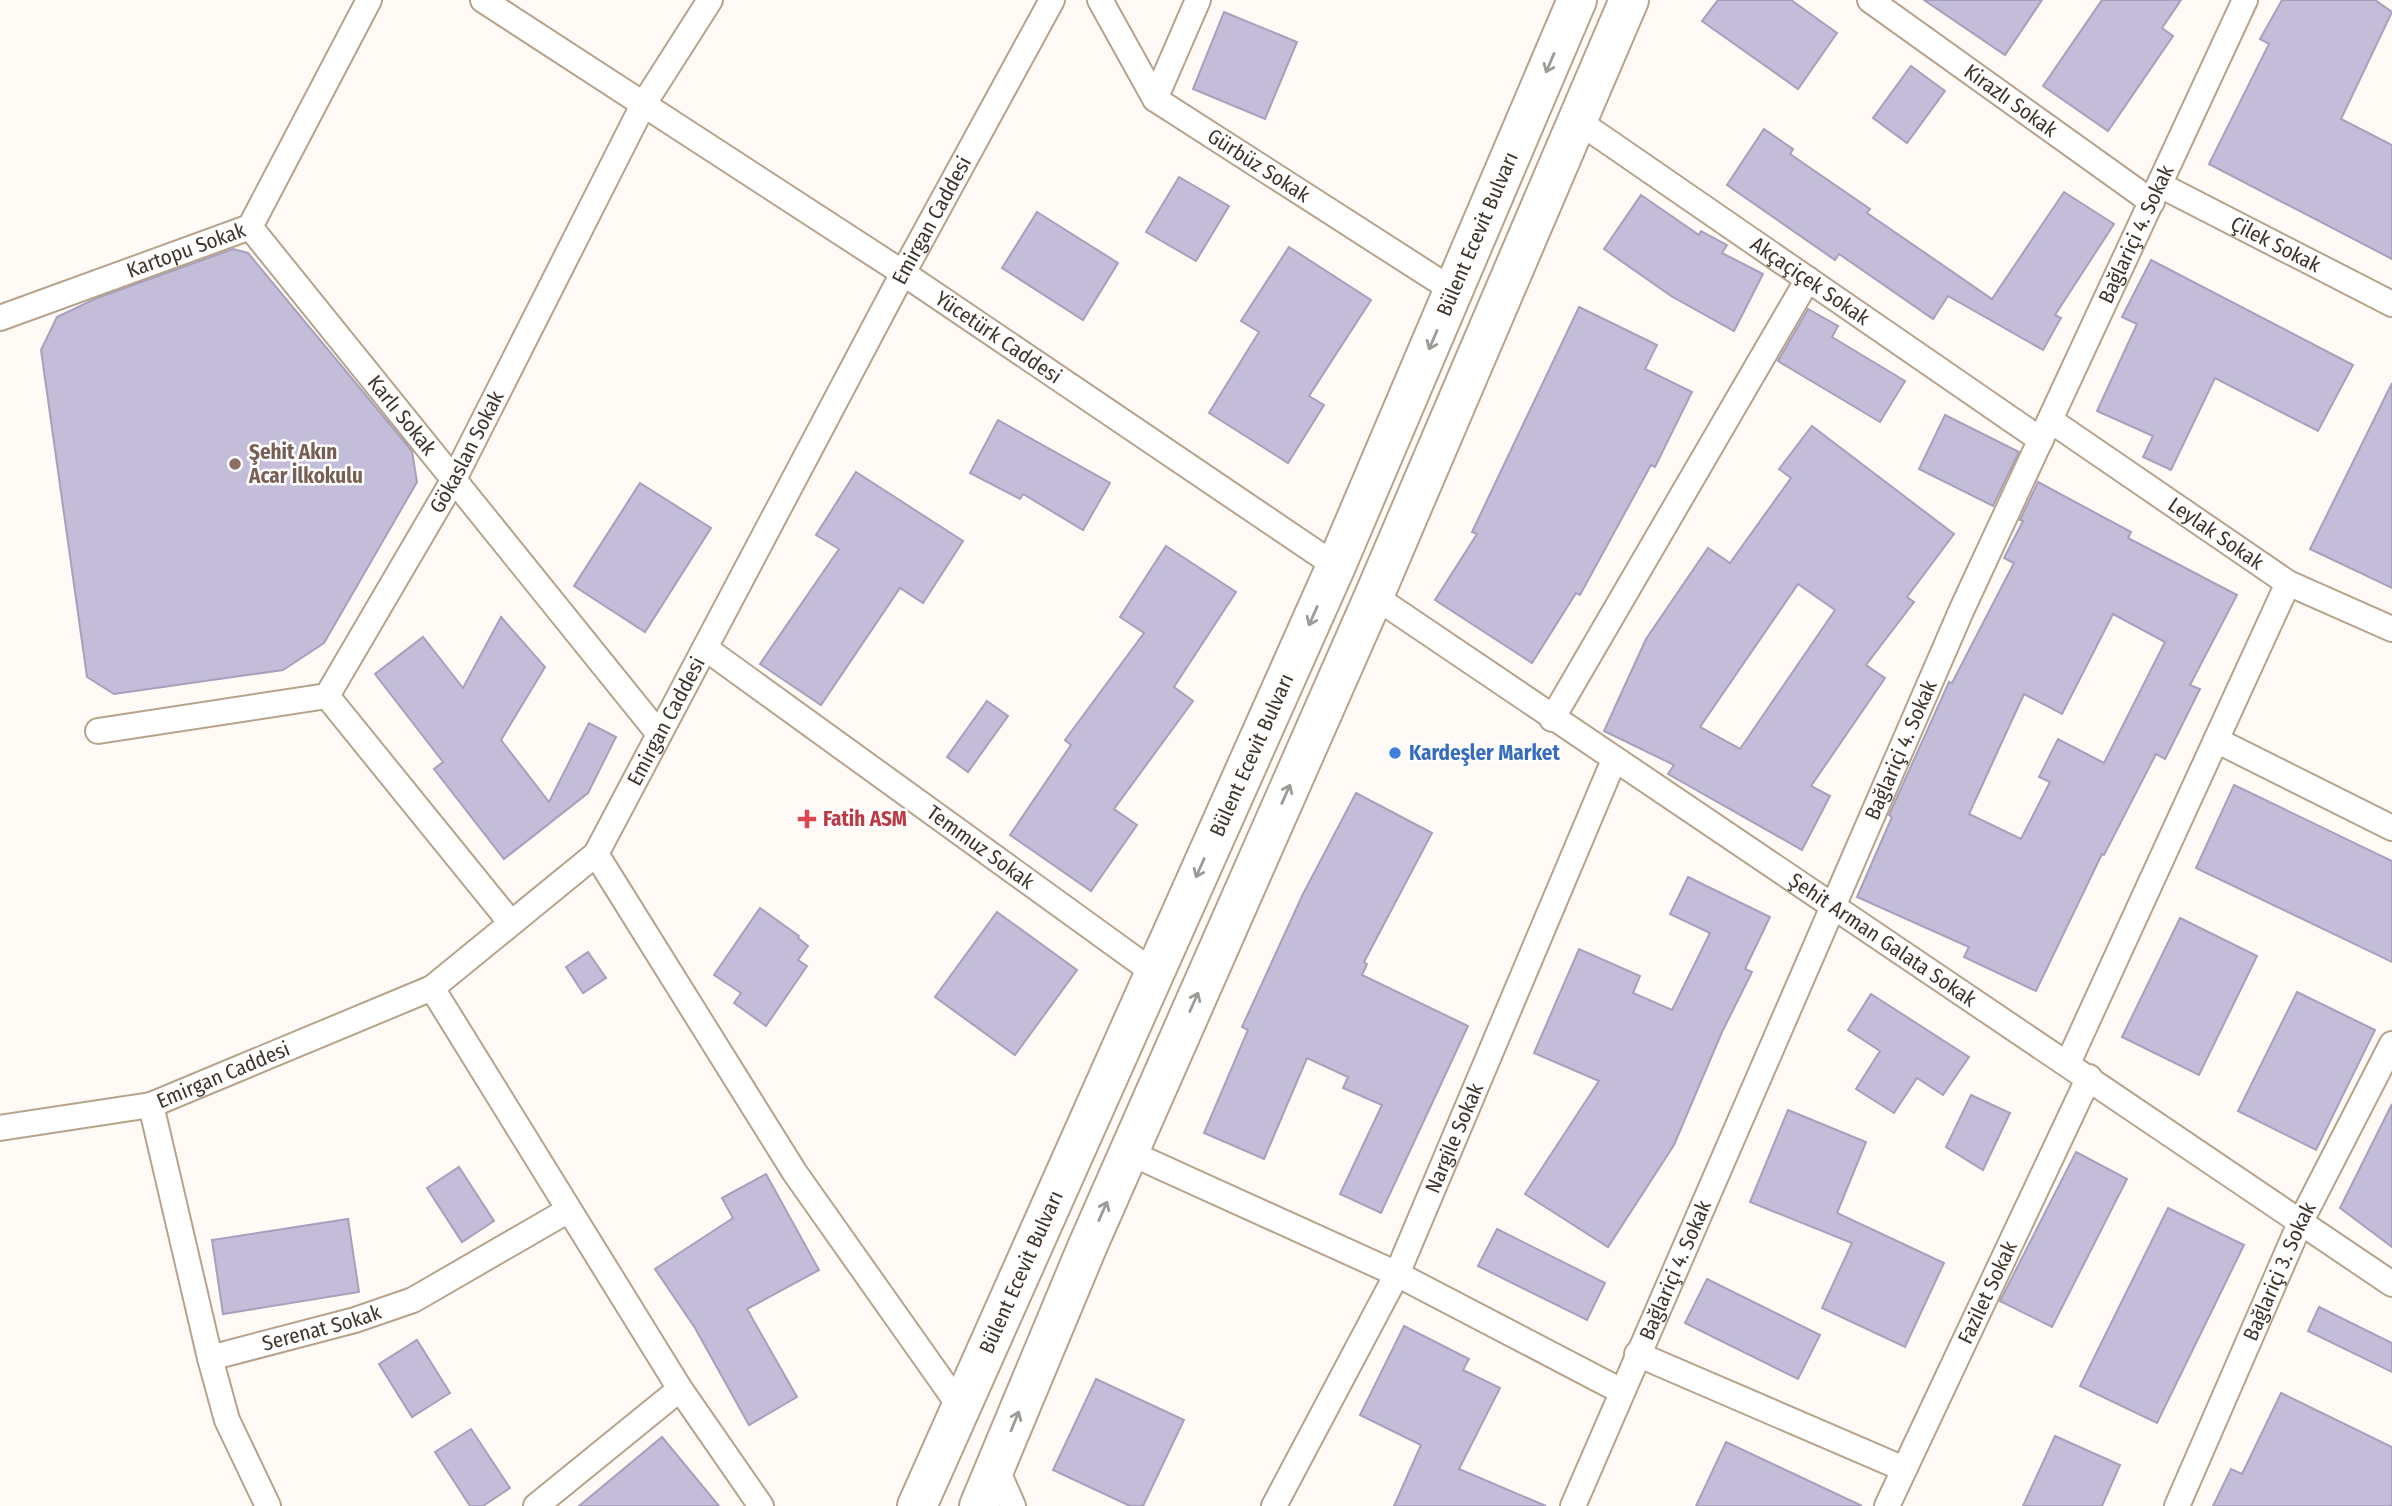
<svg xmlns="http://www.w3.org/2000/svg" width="2392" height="1506" font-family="'Fira Sans Condensed',sans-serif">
	<rect width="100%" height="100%" fill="#fffaf5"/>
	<g fill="#c3bdd9" stroke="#a7a0bc" stroke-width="2" fill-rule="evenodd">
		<path d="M1718,0h73l46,33 -39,56 -96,-68z"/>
		<path d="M1924,0h118l-37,55z"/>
		<path d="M2102,0h79l-19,28 11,8 -65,95 -65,-45z"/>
		<path d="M2282,0h93l17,12 -51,107 51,26v114l-183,-95 60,-120 -9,-5z"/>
		<path d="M1224,12l73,30 -32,77 -72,-30z"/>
		<path d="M1911,66l34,25 -38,52 -34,-25z"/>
		<path d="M1764,129l29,20 -3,5 80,55 -3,4 125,86 72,-107 50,32 -59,91 6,3 -18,32 -95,-54 -15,23 -94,-65 -4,6 -108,-75z"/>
		<path d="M1179,177l50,29 -33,55 -50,-29z"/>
		<path d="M1641,195l58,40 2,-4 26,14 -5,8 41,21 -29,57 -63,-35 -67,-47z"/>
		<path d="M1037,212l81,51 -35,57 -81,-52z"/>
		<path d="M1289,247l82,53 -62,96 15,9 -36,58 -79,-50 50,-81 -18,-11z"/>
		<path d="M233,249l15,4 164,198 5,31 -93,161 -41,27 -169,24 -27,-17 -46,-327 16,-33 40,-19z"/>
		<path d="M2151,260l202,105 -35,66 -103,-53 -44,92 -28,-13 10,-21 -56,-25 40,-87 -15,-7z"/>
		<path d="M1579,307l78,38 -12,24 47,23 -37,75 -4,-2 -71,130 -4,-2 -44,70 -97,-63 42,-66 -5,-2z"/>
		<path d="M1808,309l30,17 -6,11 73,44 -25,41 -102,-61z"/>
		<path d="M2392,383v205l-82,-39z"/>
		<path d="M1945,415l74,37 -26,54 -74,-37z"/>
		<path d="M998,420l112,63 -27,47 -60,-36 -3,5 -50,-26z"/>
		<path d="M1812,426l142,108 -47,63 7,5 -48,63 19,13 -74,108 19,10 -28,54 -134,-76 6,-9 -70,-34 42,-92 62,-91 22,15 61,-85 -12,-9zM1798,584l37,26 -95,139 -40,-22z"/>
		<path d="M856,472l107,69 -40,62 -23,-15 -79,117 -61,-41 79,-115 -23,-14z"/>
		<path d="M2038,482l93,50 -3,6 109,57 -47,90 10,4 -35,70 -9,-5 -52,101 -2,-1 -66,137 -72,-34 5,-10 -112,-50 35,-80 -3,-2 60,-133 3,1 62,-120 -10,-5 19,-37 -3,-1zM2113,614l52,28 -61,121 -46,-24 -19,38 11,5 -29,57 -52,-25 55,-120 38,20z"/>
		<path d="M640,483l71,45 -66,104 -71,-46z"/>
		<path d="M1166,546l70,46 -62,95 19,14 -79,108 23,16 -46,66 -81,-56 61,-90 -6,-5 79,-107 -24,-16z"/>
		<path d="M501,617l44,50 -44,73 48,62 40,-79 27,14 -28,56 -84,66 -70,-90 9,-7 -68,-88 48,-37 40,51z"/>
		<path d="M987,701l21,15 -40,56 -21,-15z"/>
		<path d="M2234,785l158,76v101l-196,-94z"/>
		<path d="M1356,793l76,40 -68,129 3,2 -5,11 106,51 -87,187 -41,-19 42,-89 -39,-17 5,-11 -41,-19 -43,101 -60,-26 44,-103 -6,-3 61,-133z"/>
		<path d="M1688,877l82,40 -25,52 7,3 -30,60 -48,113 -66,102 -83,-53 74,-113 -65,-28 45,-104 61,27 -7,17 39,17 38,-77 -40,-19z"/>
		<path d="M760,908l39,28 -1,2 10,8 -10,14 9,6 -41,60 -32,-23 7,-10 -27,-18z"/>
		<path d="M997,912l80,58 -62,85 -80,-58z"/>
		<path d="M2180,918l77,38 -58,119 -77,-38z"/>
		<path d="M588,952l18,26 -23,15 -17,-26z"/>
		<path d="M2297,992l78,38 -59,120 -78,-39z"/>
		<path d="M1871,994l98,63 -26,38 -26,-17 -23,35 -38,-24 24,-38 -32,-21z"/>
		<path d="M1971,1095l39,18 -27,57 -37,-23z"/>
		<path d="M2392,1104v143l-52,-39z"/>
		<path d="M1788,1110l78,32 -29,71 107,50 -39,84 -83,-39 30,-65 -102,-41z"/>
		<path d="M2076,1152l51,27 -75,148 -52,-26z"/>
		<path d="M459,1167l35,54 -32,21 -35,-54z"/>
		<path d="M766,1174l53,96 -72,39 50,88 -48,28 -54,-97 -40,-59 78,-51 -11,-20z"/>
		<path d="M2168,1208l76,37 -87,178 -77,-37z"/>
		<path d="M348,1219l11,73 -136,22 -11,-74z"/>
		<path d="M1497,1229l108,54 -18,37 -109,-54z"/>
		<path d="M1707,1279l113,56 -22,44 -113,-56z"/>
		<path d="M2319,1307l73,36v29l-84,-41z"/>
		<path d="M1404,1326l65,33 -6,11 37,18 -41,81 87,37h-152l27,-61 -61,-30z"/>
		<path d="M417,1340l33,53 -38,24 -33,-53z"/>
		<path d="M1096,1379l88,41 -41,86h-13l-77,-36z"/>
		<path d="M2281,1393l111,54v59h-179l18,-37 11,5z"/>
		<path d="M471,1429l39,59 -27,18h-13l-35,-54z"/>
		<path d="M2055,1436l65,29 -18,41h-79z"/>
		<path d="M662,1437l57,69h-140z"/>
		<path d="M1726,1442l136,64h-166z"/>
	</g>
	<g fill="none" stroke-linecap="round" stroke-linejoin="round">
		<g stroke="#b7a38b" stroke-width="28">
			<g id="street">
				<path id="s1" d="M483,0l420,273 433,293"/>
				<path d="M1100,0l55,99"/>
				<path id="s2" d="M1198,0l-43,99 299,192"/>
				<path id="s3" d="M1870,0l282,202"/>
				<path id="s4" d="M1578,121l463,319"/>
				<path id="s5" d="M2160,185l232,119"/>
				<path id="s6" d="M250,227l409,507"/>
				<path id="s7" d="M0,318l250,-91 119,-227"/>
				<path id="s8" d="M2050,420l238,163 104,46"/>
				<path id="s9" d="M1374,596l1018,688"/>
				<path id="s10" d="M705,648l448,324"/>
				<path d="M327,696l184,227"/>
				<path d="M1552,719l256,-440"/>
				<path id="s11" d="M98,731l229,-35 127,-217 189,-374 67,-105"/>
				<path d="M2216,740l176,88"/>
				<path d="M596,854l199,319 166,235"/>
				<path d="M432,988l248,401 81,117"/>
				<path d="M2068,1063l220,-480"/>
				<path d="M151,1105l59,253"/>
				<path id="s12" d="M0,1128l151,-23 281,-117 164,-134 307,-581 149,-273"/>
				<path d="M1128,1152l269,122 224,117"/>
				<path d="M1637,1354l267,115"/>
				<path d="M996,1467l17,39"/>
				<path id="s13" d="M268,1506l-41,-86 -17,-62 145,-38 58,-20 154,-89"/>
				<path d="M536,1506l144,-117"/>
				<path id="s14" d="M1274,1506l123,-232 217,-514"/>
				<path id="s15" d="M1573,1506l389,-897 283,-609"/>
				<path id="s16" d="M1887,1506l202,-429"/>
				<path id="s17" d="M2177,1506l124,-285 91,-177"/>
			</g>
		</g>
		<g stroke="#b7a38b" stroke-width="42">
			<g id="primary">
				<path id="s18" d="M917,1506l419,-940 241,-566"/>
				<path d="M979,1506l109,-261 286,-649 255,-596"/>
			</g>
		</g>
		<use href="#street" stroke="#fff" stroke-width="24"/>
		<use href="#primary" stroke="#fff" stroke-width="38"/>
	</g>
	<defs><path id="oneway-shaft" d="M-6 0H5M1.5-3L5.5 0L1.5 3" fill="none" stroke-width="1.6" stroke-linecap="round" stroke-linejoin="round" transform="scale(1.75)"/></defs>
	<g stroke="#9e9a96">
		<use href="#oneway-shaft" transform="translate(1550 63) rotate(113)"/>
		<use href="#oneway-shaft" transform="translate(1433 340) rotate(113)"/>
		<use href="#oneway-shaft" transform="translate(1313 616) rotate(114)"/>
		<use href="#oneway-shaft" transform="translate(1286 794) rotate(-66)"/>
		<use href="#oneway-shaft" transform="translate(1200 868) rotate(114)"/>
		<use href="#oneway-shaft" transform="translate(1194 1002) rotate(-66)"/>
		<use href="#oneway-shaft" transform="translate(1103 1211) rotate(-66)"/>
		<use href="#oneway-shaft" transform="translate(1015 1421) rotate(-68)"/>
	</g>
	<circle fill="#8d6e63" stroke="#fff" stroke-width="2.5" cx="235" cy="464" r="7"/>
	<circle fill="#3f7fe0" stroke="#fff" stroke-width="2.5" cx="1395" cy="753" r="7"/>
	<path fill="#e0444e" stroke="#fff" stroke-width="2.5" d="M803.5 808.5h7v7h7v7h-7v7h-7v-7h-7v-7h7z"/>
	<g text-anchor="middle" stroke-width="5" stroke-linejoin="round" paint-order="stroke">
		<g font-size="21" fill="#3e362c" stroke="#fff">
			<text dy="7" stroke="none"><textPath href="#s3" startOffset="173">Kirazlı Sokak</textPath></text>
			<text dy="7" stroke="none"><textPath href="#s2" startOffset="231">Gürbüz Sokak</textPath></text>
			<text dy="7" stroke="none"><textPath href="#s12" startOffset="1386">Emirgan Caddesi</textPath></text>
			<text dy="7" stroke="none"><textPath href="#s15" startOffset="1391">Bağlariçi 4. Sokak</textPath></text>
			<text dy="7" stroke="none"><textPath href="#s18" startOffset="1390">Bülent Ecevit Bulvarı</textPath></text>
			<text dy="7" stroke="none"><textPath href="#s5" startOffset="130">Çilek Sokak</textPath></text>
			<text dy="7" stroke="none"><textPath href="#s7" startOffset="198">Kartopu Sokak</textPath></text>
			<text dy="7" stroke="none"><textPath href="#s4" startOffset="282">Akçaçiçek Sokak</textPath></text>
			<text dy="7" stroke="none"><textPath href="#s1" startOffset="616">Yücetürk Caddesi</textPath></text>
			<text dy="7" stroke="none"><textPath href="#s6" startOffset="242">Karlı Sokak</textPath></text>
			<text dy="7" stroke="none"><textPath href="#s11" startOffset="513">Gökaslan Sokak</textPath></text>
			<text dy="7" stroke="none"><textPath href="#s8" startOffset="201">Leylak Sokak</textPath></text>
			<text dy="7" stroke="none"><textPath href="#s12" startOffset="819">Emirgan Caddesi</textPath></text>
			<text dy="7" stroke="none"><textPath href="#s15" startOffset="824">Bağlariçi 4. Sokak</textPath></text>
			<text dy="7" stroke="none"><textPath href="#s18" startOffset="822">Bülent Ecevit Bulvarı</textPath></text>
			<text dy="7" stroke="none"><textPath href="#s10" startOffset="340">Temmuz Sokak</textPath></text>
			<text dy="7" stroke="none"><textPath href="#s9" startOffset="614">Şehit Arman Galata Sokak</textPath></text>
			<text dy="7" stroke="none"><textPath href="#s12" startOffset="231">Emirgan Caddesi</textPath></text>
			<text dy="7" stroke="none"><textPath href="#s14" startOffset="410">Nargile Sokak</textPath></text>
			<text dy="7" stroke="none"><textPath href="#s15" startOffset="257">Bağlariçi 4. Sokak</textPath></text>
			<text dy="7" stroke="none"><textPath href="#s18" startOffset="256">Bülent Ecevit Bulvarı</textPath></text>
			<text dy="7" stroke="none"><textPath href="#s17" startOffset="256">Bağlariçi 3. Sokak</textPath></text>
			<text dy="7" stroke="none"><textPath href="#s16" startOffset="236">Fazilet Sokak</textPath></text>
			<text dy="7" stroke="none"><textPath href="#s13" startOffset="275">Serenat Sokak</textPath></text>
		</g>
		<g font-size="21" font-weight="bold" fill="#785e54" stroke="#fff" text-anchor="start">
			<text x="249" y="459">Şehit Akın<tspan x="249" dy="24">Acar İlkokulu</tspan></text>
		</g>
		<g font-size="21" font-weight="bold" fill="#366cbe" stroke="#fff" text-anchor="start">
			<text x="1409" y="760">Kardeşler Market</text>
		</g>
		<g font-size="21" font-weight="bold" fill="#be3a42" stroke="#fff" text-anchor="start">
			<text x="823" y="826">Fatih ASM</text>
		</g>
	</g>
</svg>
